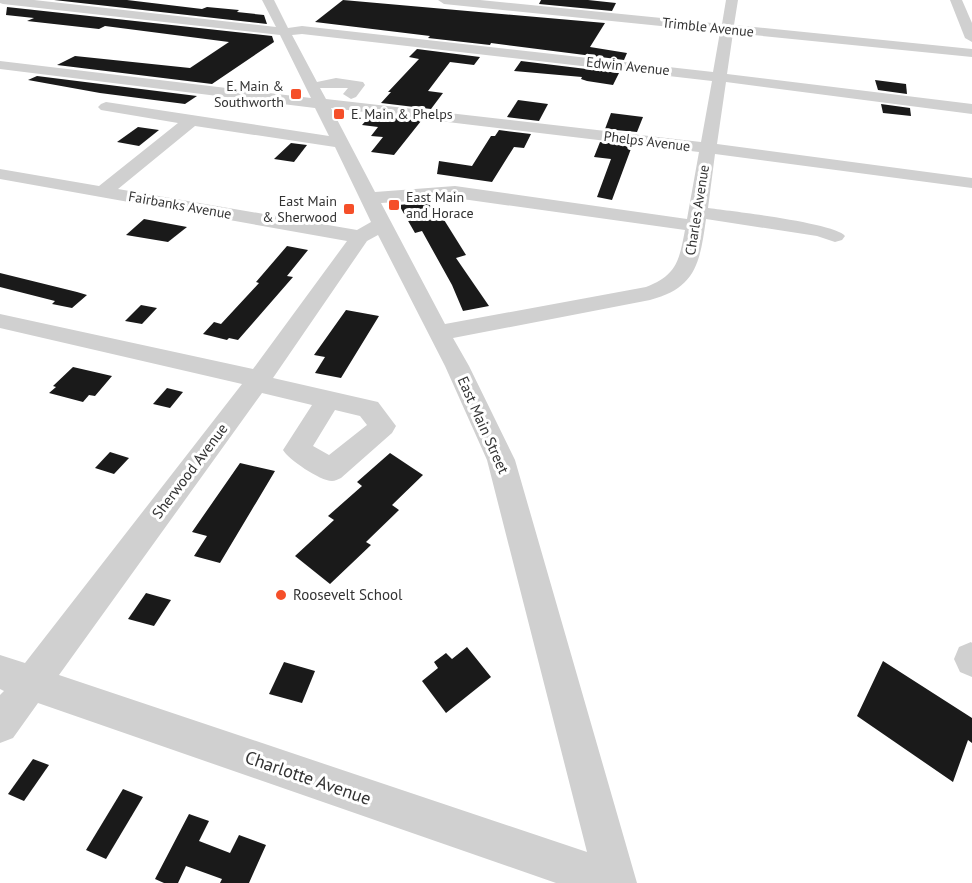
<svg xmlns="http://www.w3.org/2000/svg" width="972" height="883" font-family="'PT Sans',sans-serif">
	<rect width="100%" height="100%" fill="#fff"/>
	<g fill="#1a1a1a">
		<path d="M54,0h73l75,9 5,-2 32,3 -2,2 27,3 3,9z"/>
		<path d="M343,0l262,23 -15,24 37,6 -3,7 -133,-17 -1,2 -62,-7 2,-2 -115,-14z"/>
		<path d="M541,0h47l28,3 -4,8 -73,-7z"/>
		<path d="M7,7l265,29 2,6 -62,42 -155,-19 18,-9 115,12 39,-26 -124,-16 -6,3 -72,-8 7,-3 -28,-3z"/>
		<path d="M417,49l63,8 -6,8 -24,-3 -22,29 15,2 -12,16 -50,-6 10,-11h-3l31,-33 -10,-2z"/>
		<path d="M521,61l98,12 -6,12 -26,-4 -6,-2 1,-2 -68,-6z"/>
		<path d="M37,76l160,20 -12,8 -85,-11 -72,-13z"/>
		<path d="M875,80l31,4 1,10 -29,-4z"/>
		<path d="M518,100l30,4 -9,17 -32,-4z"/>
		<path d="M881,104l29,4 1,8 -28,-3z"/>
		<path d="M611,113l32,4 -6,15 -32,-3z"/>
		<path d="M371,115l50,6 -27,34 -23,-3 12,-15 -12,-1 7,-9 -16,-2z"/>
		<path d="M138,127l21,3 -20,16 -22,-4z"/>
		<path d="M499,130l32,4 -7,14 -10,-1 -22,35 -55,-8 2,-13 33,5 19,-30h4z"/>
		<path d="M600,142l32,4 -20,54 -15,-3 14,-38 -17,-2z"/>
		<path d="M291,143l16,2 -13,17 -20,-3z"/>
		<path d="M428,202l8,14 5,-1 25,40 -10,3 33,48 -26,5 -11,-26 -30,-54 -7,2 -16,-28z"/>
		<path d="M144,219l43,8 -19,15 -42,-7z"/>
		<path d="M287,246l21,4 -21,26 6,1 -55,63 -9,-2 -2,2 -24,-6 11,-12 7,2 38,-41 -3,-1z"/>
		<path d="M0,273l77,19 10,3 -15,13 -20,-4 3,-3 -55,-14z"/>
		<path d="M141,305l16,3 -15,16 -17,-3z"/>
		<path d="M346,310l33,6 -38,62 -26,-5 10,-16 -11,-2z"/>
		<path d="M73,367l39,9 -17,20 -6,-1 -6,7 -34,-9 7,-6 -3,-1z"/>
		<path d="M167,388l16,4 -13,16 -17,-4z"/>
		<path d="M110,452l19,6 -15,16 -19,-6z"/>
		<path d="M390,453l33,22 -31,30 7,5 -33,32 5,3 -41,39 -35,-28 39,-36 -6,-4 34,-30 -5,-4z"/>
		<path d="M240,463l35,8 -55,92 -26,-7 13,-20 -15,-4z"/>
		<path d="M146,593l25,7 -17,26 -26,-7z"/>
		<path d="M467,647l24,30 -45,36 -24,-32 16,-13 -4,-6 12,-9 6,6z"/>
		<path d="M883,661l89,57v25l-4,-3 -15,42 -96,-66z"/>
		<path d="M284,662l31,9 -13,32 -33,-9z"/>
		<path d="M33,759l16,6 -25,36 -16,-7z"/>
		<path d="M123,789l20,8 -37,62 -20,-9z"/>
		<path d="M189,814l20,7 -10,20 31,12 9,-18 27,10 -17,38h-29l2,-4 -36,-13 -8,17h-14l-9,-4z"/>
	</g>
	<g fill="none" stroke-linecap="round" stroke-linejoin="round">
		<g fill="#d0d0d0" fill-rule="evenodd">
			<path d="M0,0h34l242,27 -14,-27h12l14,28 14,-2 411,46 7,-40 -276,-28 -6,-4h42l242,24 4,-24h12l-4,25 238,24v8l-239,-24 -6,41 245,30v10l-246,-32 -9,62 255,34v10l-257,-34 -7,54c22,3 128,15 137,28l-3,4 -7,2 -18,-6 -111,-17c-6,42 -9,69 -56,81l-197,38 16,28 46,94 122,423h-81l-518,-180 -25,35 -13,5v-48l4,-4 -4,-2v-34l25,8 217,-279 -242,-56v-14l253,55 94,-128 -347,-62v-10l99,17 79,-63 -77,-13 -3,-3 3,-3 5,-2 223,34 -14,-28 -315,-39v-8l311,37 -31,-63 -277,-31 -3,-1zM302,34l410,47 -11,61 -375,-43 -6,-11h28l-5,6 8,5 5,-2 9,-12 -2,-3 -27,-4 -19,4 -25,-47zM331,108l368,44 -12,67 -232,-33 -80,6zM195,126l140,21 36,75 -14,8 -239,-41zM455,198l230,32c-6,31 -8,45 -39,57l-201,37 -64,-121zM378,235l67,131 42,94 100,392 -528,-177 203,-282 50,12 -29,45c5,9 37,31 49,31 3,0 6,-2 9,-3l51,-45 4,-7 -18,-24 -105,-24 94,-137zM335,410l25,6 7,9 -38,30 -16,-9z"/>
			<path d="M950,0h12l10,23v19l-7,-4z"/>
			<path d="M971,642l1,1v34l-12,-5 -6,-13 5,-12z"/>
		</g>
	</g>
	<g fill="#f54f29" stroke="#fff" stroke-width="2">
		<rect x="290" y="88" width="12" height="12" rx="3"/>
		<rect x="333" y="108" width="12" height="12" rx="3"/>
		<rect x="388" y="199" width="12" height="12" rx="3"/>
		<rect x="343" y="203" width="12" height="12" rx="3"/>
		<circle cx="281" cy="595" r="6"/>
	</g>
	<g text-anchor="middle" stroke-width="6" stroke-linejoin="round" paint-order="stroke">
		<g font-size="14" fill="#333" stroke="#fff">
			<text transform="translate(708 27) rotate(6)" y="5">Trimble Avenue</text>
			<text transform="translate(628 66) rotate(6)" y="5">Edwin Avenue</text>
			<text transform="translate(647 141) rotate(7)" y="5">Phelps Avenue</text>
			<text transform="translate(180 205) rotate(10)" y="5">Fairbanks Avenue</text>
			<text transform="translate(697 210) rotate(-81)" y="5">Charles Avenue</text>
		</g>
		<g font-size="14" fill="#333" stroke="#fff" text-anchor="end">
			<text x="284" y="91">E. Main &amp;<tspan x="284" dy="16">Southworth</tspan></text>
			<text x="351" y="119" text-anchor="start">E. Main &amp; Phelps</text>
			<text x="406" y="202" text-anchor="start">East Main<tspan x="406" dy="16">and Horace</tspan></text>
			<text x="337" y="206">East Main<tspan x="337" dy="16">&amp; Sherwood</tspan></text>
		</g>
		<g font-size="15" fill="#333" stroke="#fff">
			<text transform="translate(483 425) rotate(66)" y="5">East Main Street</text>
			<text transform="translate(190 471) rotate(-53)" y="5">Sherwood Avenue</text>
		</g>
		<g font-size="15" fill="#333" stroke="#fff" text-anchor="start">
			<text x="293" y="600">Roosevelt School</text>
		</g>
		<g font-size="18" fill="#333" stroke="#fff">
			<text transform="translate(308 778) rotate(19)" y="6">Charlotte Avenue</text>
		</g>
	</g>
</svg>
